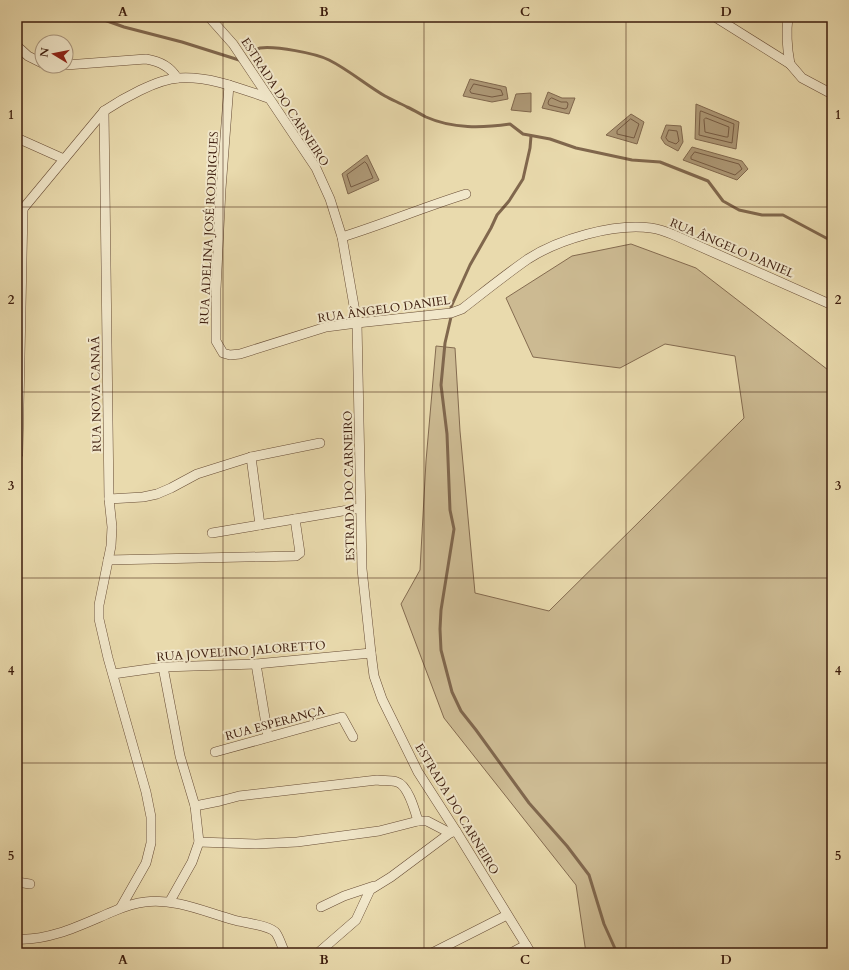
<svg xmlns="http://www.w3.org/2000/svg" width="849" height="970" font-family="Cardo,serif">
	<rect width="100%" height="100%" fill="#e9daad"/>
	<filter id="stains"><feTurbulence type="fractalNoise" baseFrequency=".005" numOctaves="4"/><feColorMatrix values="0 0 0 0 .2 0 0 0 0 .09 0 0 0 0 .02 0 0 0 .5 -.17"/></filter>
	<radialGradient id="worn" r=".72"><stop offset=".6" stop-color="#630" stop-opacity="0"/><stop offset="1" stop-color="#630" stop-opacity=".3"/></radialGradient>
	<path fill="#ccba92" stroke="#846b50" d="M631,244l65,24 136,105v580h-246l-10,-68 -132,-167 -43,-114 19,-34 6,-109 10,-115 19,2 5,83 15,162 74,18 195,-193 -9,-62 -70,-12 -45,24 -87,-11 -27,-59 66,-42z"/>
	<g fill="#ae9977" stroke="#80674d">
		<path d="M470,79l36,8 2,12 -16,3 -29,-6z"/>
		<path d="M548,92l14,6h13l-6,16 -27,-6z"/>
		<path d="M531,93v19l-20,-2 5,-16z"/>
		<path d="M696,104l43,18 -3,27 -41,-10z"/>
		<path d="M631,114l13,8 -7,22 -31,-9z"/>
		<path d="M666,125l15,1 2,16 -5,9 -13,-7 -4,-6z"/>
		<path d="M692,147l50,14 6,8 -11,11 -54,-20z"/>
		<path d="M367,155l12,25 -31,14 -6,-20z"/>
	</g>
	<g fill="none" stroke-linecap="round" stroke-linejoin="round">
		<g stroke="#755a42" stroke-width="1">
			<path d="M474,84l27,6 2,5 -11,2 -21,-4 -1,-2z"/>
			<path d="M552,98l9,4h6l1,2 -1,4 -2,1 -16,-4 -1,-2 1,-3z"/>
			<path d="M701,111l33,13 -2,19 -33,-8 1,-22z"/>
			<path d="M706,118l23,9 -1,10h-2l-21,-5 -1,-12z"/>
			<path d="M631,119l8,5 -5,14 -17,-4v-3z"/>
			<path d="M669,130l8,1 2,10 -3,3 -8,-3 -2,-3z"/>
			<path d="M695,152l44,12 3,5 -7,6 -44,-16v-2z"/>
			<path d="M365,162l2,2 6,14 -22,9 -4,-12z"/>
		</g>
		<g stroke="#80674d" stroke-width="3">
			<path d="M96,17l28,10 58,15 57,18"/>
			<path d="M250,54c3,-2 6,-5 10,-6 16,-2 55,5 69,12 20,10 37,25 56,36 7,4 15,7 22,11 7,3 13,7 19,10 27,12 56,11 84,7l13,10 27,5 26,9 56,12 28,2 48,19 15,20 16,9 23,5h21l45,24h4"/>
			<path d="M451,307l19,-42 21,-37 6,-13 12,-14 14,-22 7,-31 1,-12"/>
			<path d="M451,317l-6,26 -4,42 6,49 3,76 4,19 -13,81 -1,19 1,21 11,42 9,19 15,19 53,73 38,43 22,29 15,49 13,29"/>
		</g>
		<g stroke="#674c35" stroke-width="10">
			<g id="street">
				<path d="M209,17l24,27 83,124 14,31 12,38 15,86 5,246 9,84 3,23 8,23 36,73 38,59 75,122"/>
				<path d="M715,17l75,47 12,14 30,16"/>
				<path d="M788,17c-2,16 -1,31 2,47"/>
				<path d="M17,46l11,10 14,7"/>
				<path d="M66,65l80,-6c13,2 24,7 31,19"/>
				<path d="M229,85l-8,104 -5,100v52l7,12 7,2 10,-1 86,-27 31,-4 94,-10 11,-4c22,-17 43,-34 66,-50 31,-20 86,-36 123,-31 8,1 16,4 23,7l158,70"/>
				<path d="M104,111l5,388 3,28 -1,19 -12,59v14l9,39 38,134 5,25v26l-5,20 -25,44"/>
				<path d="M17,138l47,21"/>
				<path d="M17,216l87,-105c18,-12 53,-32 75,-33 30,-2 60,10 89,20"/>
				<path d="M342,237c42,-13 82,-30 124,-43"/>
				<path d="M18,454l5,-245"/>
				<path d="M251,457l9,68"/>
				<path d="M109,499l34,-2 14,-3 14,-6 26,-14 54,-17 69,-14"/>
				<path d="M212,533l148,-25"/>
				<path d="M108,560l188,-4 4,-3 -5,-34"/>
				<path d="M256,664l12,72"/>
				<path d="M163,667l17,89 15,50 4,36 -7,20 -22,39"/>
				<path d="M113,674l50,-7 93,-3 115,-11"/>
				<path d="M215,752l127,-35 11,20"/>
				<path d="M195,806l25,-5 19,-5 138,-16c6,1 14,0 20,2 11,3 18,29 21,39"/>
				<path d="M199,842l57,2 41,-2 82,-11 39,-10h9l23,12 6,-2"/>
				<path d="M17,882l13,2"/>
				<path d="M321,907l23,-11 30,-10"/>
				<path d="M17,939c31,2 62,-13 90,-25 12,-5 24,-11 38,-12 30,-4 60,10 89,18 10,3 36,5 42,13 4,6 6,14 9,20"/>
				<path d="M318,953l38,-33 14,-30 21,-13 59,-44"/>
				<path d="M432,953l75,-38"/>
				<path d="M511,953l15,-8"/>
			</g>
		</g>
		<use href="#street" stroke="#f1e7ca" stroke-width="9"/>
	</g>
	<path fill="none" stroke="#3c1c0d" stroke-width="1" stroke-opacity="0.55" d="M223,17v936M424,17v936M626,17v936M17,207h815M17,392h815M17,578h815M17,763h815"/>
	<g text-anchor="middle" stroke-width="4" stroke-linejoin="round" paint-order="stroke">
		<g font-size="12" fill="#3c1c0d" stroke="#f1e7ca">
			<text transform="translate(285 102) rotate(57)" y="4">ESTRADA DO CARNEIRO</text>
			<text transform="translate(209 228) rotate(-87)" y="4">RUA ADELINA JOSÉ RODRIGUES</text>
			<text transform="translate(732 248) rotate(23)" y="4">RUA ÂNGELO DANIEL</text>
			<text transform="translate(384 309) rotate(-8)" y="4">RUA ÂNGELO DANIEL</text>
			<text transform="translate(96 394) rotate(-91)" y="4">RUA NOVA CANAÃ</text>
			<text transform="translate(349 486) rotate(-91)" y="4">ESTRADA DO CARNEIRO</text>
			<text transform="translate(241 651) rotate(-4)" y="4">RUA JOVELINO JALORETTO</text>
			<text transform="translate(275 723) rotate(-15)" y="4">RUA ESPERANÇA</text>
			<text transform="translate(457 809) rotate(59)" y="4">ESTRADA DO CARNEIRO</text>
		</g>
	</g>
	<rect width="849" height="970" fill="none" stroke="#e9daad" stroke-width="44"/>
	<g transform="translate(54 54) rotate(280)"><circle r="19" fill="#f1e7ca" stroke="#a9967e"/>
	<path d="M0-3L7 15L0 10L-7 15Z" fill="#8f2418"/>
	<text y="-6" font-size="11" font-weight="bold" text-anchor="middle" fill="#3c1c0d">N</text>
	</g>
	<rect x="22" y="22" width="805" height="926" fill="none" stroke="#3c1c0d" stroke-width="1.5"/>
	<g font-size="13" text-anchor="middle" font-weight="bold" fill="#3c1c0d">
		<text x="123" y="16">A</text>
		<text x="324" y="16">B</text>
		<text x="525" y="16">C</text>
		<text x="726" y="16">D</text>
		<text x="11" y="119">1</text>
		<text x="838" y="119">1</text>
		<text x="11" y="304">2</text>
		<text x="838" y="304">2</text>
		<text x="11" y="490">3</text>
		<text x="838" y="490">3</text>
		<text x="11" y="675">4</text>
		<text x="838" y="675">4</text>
		<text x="11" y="860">5</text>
		<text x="838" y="860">5</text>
		<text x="123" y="964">A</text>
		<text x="324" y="964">B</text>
		<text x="525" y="964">C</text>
		<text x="726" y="964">D</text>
	</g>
	<rect width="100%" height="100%" filter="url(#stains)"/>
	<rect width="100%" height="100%" fill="url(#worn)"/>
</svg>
